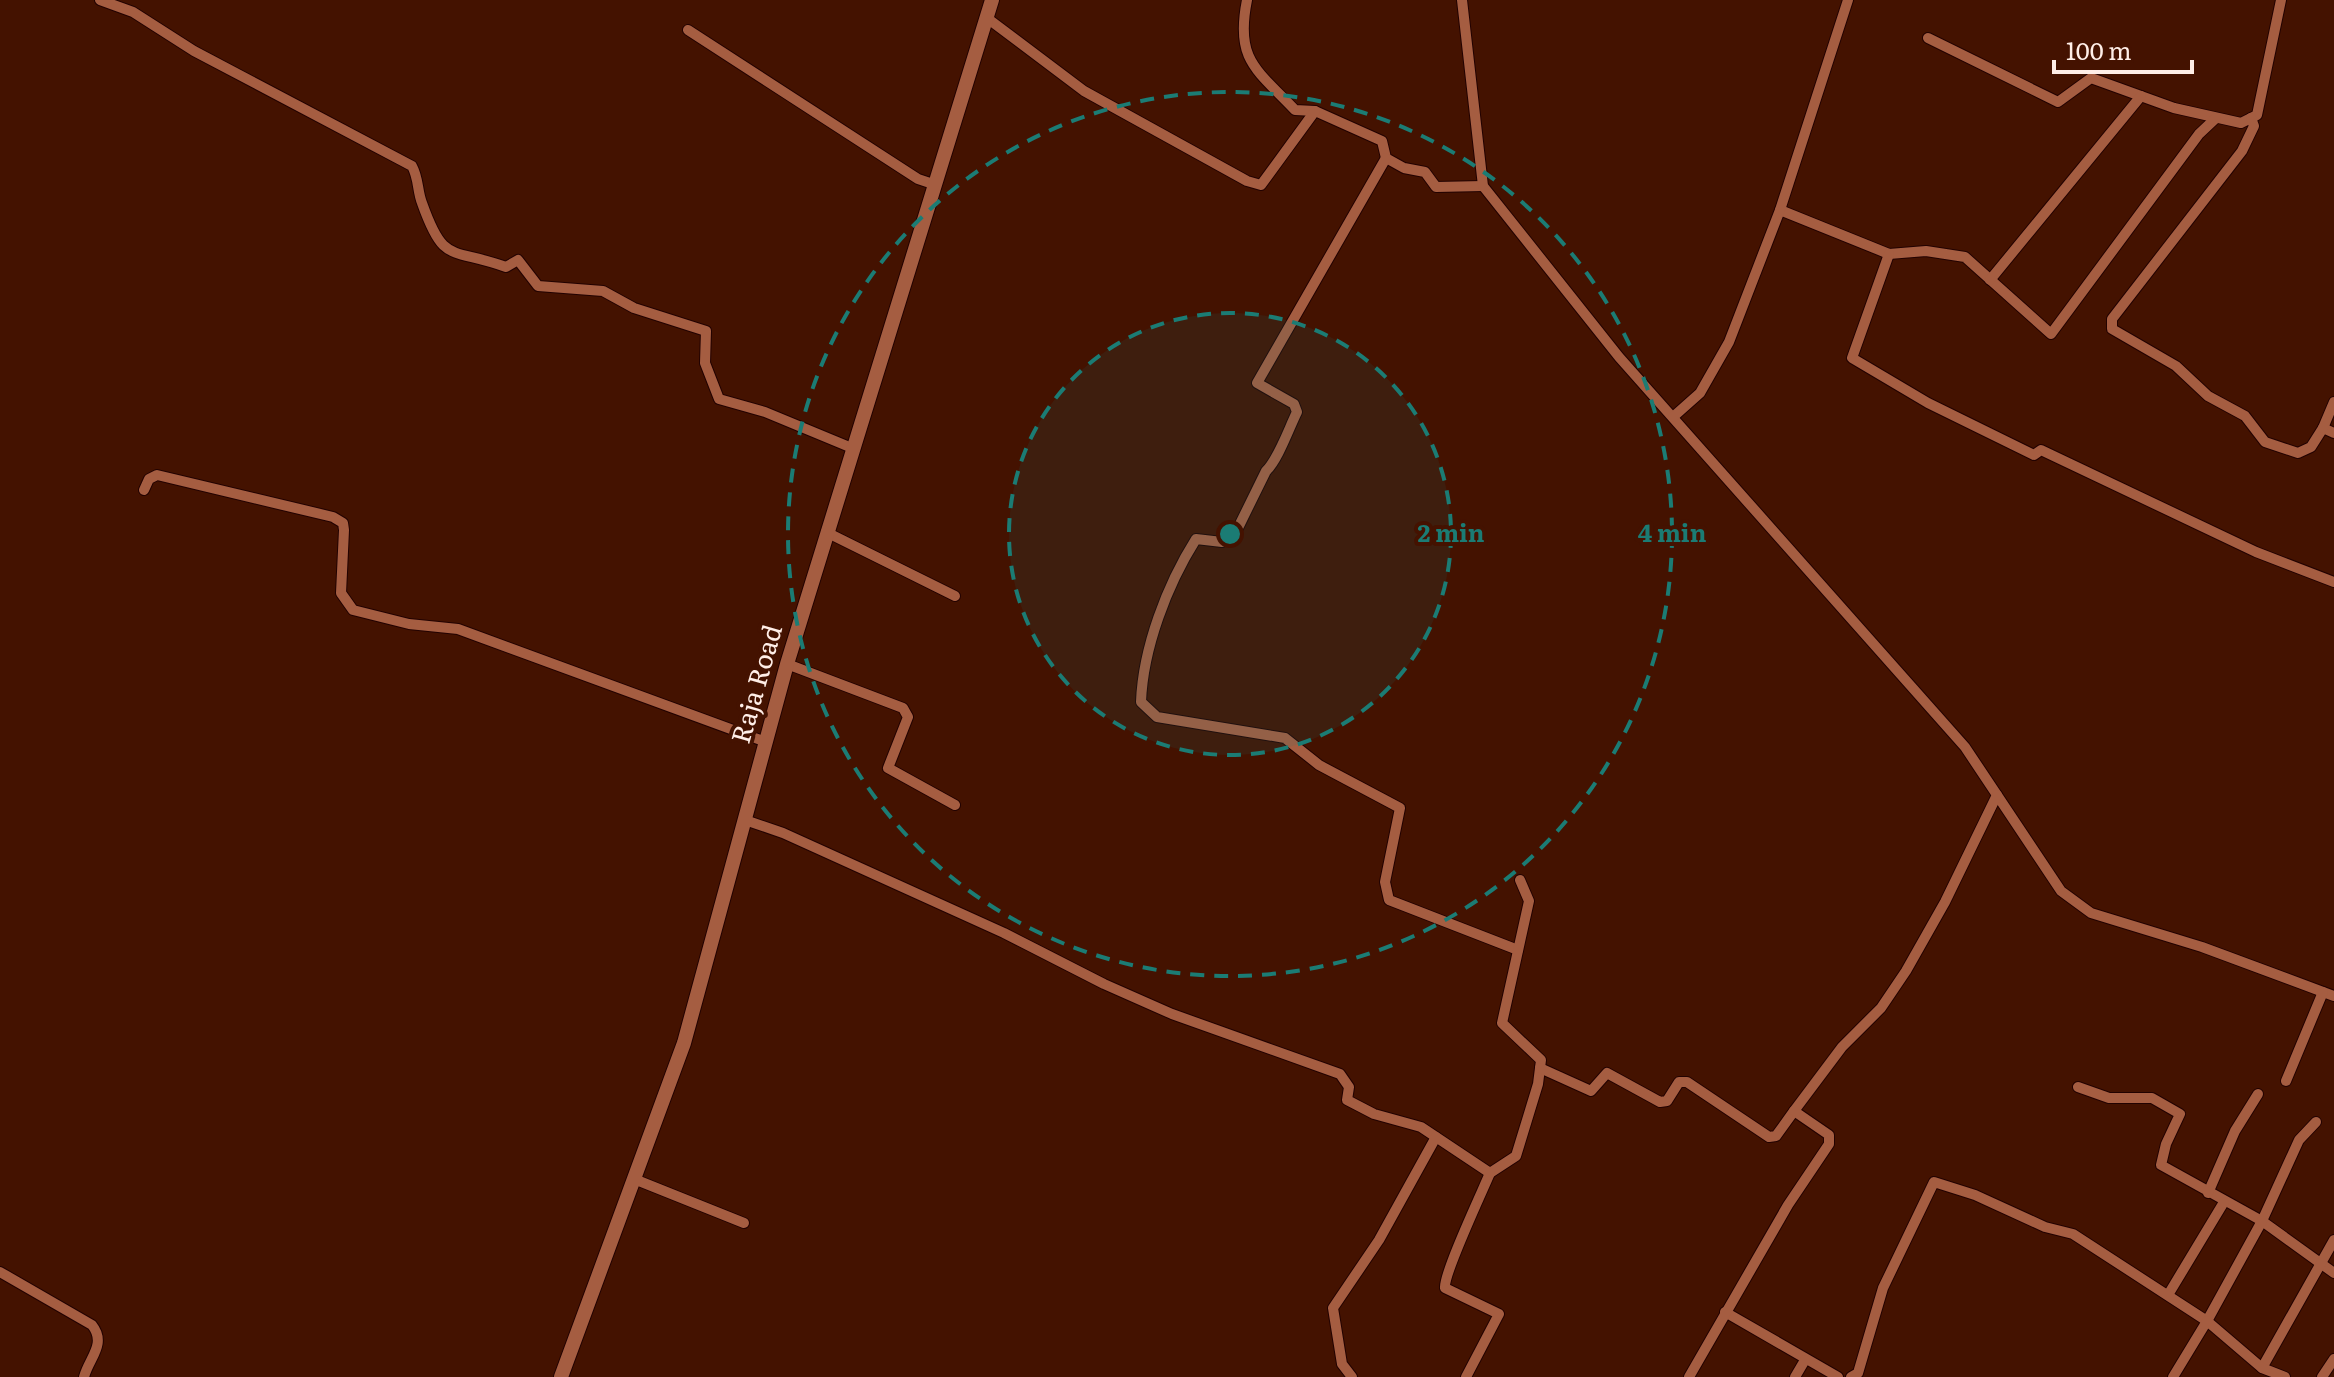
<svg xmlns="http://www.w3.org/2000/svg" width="2334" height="1377" font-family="Literata,serif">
	<rect width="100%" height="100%" fill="#441200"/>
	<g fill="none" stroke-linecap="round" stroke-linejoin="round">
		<g stroke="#220200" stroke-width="12">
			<g id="minor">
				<path d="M100,0l33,12 61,39 218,115c7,13 5,24 10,37 22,62 28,44 84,64l12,-7 20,26 65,5 31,17 72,23 -1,32 14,36 46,13 87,36"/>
				<path d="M1247,0c-12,60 9,69 48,110l20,1 67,30 4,17 18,10 21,4 11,15 47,-1"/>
				<path d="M1462,0l21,186 136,171 346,390 96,144 30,22 111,34 132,49"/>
				<path d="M987,18l97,73 163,90 14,4 54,-74"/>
				<path d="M688,30l230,149 15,5"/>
				<path d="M1928,38l130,64 33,-24 83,30 67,15 16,-8 24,-115"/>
				<path d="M2251,118l3,8 -12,25 -130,168v10l64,37 32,30 37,20 20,26 33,11 13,-6 12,-19 11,5"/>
				<path d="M1386,158l-129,225 37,21 3,8c-8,16 -19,48 -31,59l-30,61 -14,10 -26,-3c-29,46 -53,109 -55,163l16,15 128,21 34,27 81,43 -15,74 4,18 129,50"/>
				<path d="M1780,210l109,44 37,-3 39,6 86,77 148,-200 17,-16"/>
				<path d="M1889,254l-37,104 76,45 106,52 7,-5 215,102 78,30"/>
				<path d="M1990,280l151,-184"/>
				<path d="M1673,417l27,-24 29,-51 51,-132 68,-210"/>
				<path d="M2323,428l11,-26"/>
				<path d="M144,490l5,-11 8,-4 176,42 10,6 1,7 -3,63 12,17 56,14 49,5 308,113"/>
				<path d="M826,532l129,64"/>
				<path d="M787,664l116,44 5,9 -20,51 67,37"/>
				<path d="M745,820l38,13 221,100 100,51 68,30 168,60 9,13 -2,13 27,14 47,13 69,46 26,-17 22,-72 3,-24 -39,-37 27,-122 -9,-21"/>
				<path d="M1540,1068l51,23 16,-18 53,29 7,-1 12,-19h8l82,55 7,-1 18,-25"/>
				<path d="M2286,1081l37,-89"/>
				<path d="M2078,1087l31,11h43l28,16 -14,30 -5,21 101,56 72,52"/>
				<path d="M634,1179l110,44"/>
				<path d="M2208,1193l27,-62 23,-37"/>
				<path d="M0,1272l92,53c15,19 -3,33 -8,52"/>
				<path d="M2168,1295l56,-93"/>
				<path d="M1725,1312l113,65"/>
				<path d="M2262,1368l72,-128"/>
				<path d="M1352,1377l-10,-13 -9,-56 46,-68 57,-103"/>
				<path d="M1466,1377l33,-63 -54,-26c-2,-13 37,-96 45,-115"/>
				<path d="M1689,1377l99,-172 41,-61v-9l-35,-24 48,-64 39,-39 25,-37 39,-69 52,-107"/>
				<path d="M1795,1377l10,-17"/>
				<path d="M1851,1377l7,-4 25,-85 51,-106 41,13 70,32 28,7 134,87 55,-100 37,-81 17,-18"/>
				<path d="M2173,1377l34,-56 55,47 23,9"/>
				<path d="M2322,1377l12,-18"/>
			</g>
		</g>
		<g stroke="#220200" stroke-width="16">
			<path id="tertiary" d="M561,1377l123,-334 103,-379 205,-664"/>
		</g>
		<use href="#minor" stroke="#a55d41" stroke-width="10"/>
		<use href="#tertiary" stroke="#a55d41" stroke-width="14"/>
	</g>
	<circle cx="1230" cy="534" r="221" fill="#1b7c74" fill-opacity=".12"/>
	<g fill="none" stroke="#1b7c74" stroke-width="4" stroke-dasharray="14 10">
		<circle cx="1230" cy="534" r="221"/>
		<circle cx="1230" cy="534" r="442"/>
	</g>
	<g text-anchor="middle" stroke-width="8" stroke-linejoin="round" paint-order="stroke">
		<g font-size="26" fill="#ffeee7" stroke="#441200">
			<text transform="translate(757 684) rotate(-74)" y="9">Raja Road</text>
		</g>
	</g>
	<circle cx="1230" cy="534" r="12" fill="#1b7c74" stroke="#441200" stroke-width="4"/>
	<g font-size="24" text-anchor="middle" font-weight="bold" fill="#1b7c74" stroke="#441200" stroke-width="8" stroke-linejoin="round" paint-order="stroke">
		<text x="1451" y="542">2 min</text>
		<text x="1672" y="542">4 min</text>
	</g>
	<path d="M2054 60v12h138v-12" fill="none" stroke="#ffeee7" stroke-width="4"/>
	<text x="2066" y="60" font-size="24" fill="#ffeee7" stroke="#441200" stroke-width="6" paint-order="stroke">100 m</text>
</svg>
